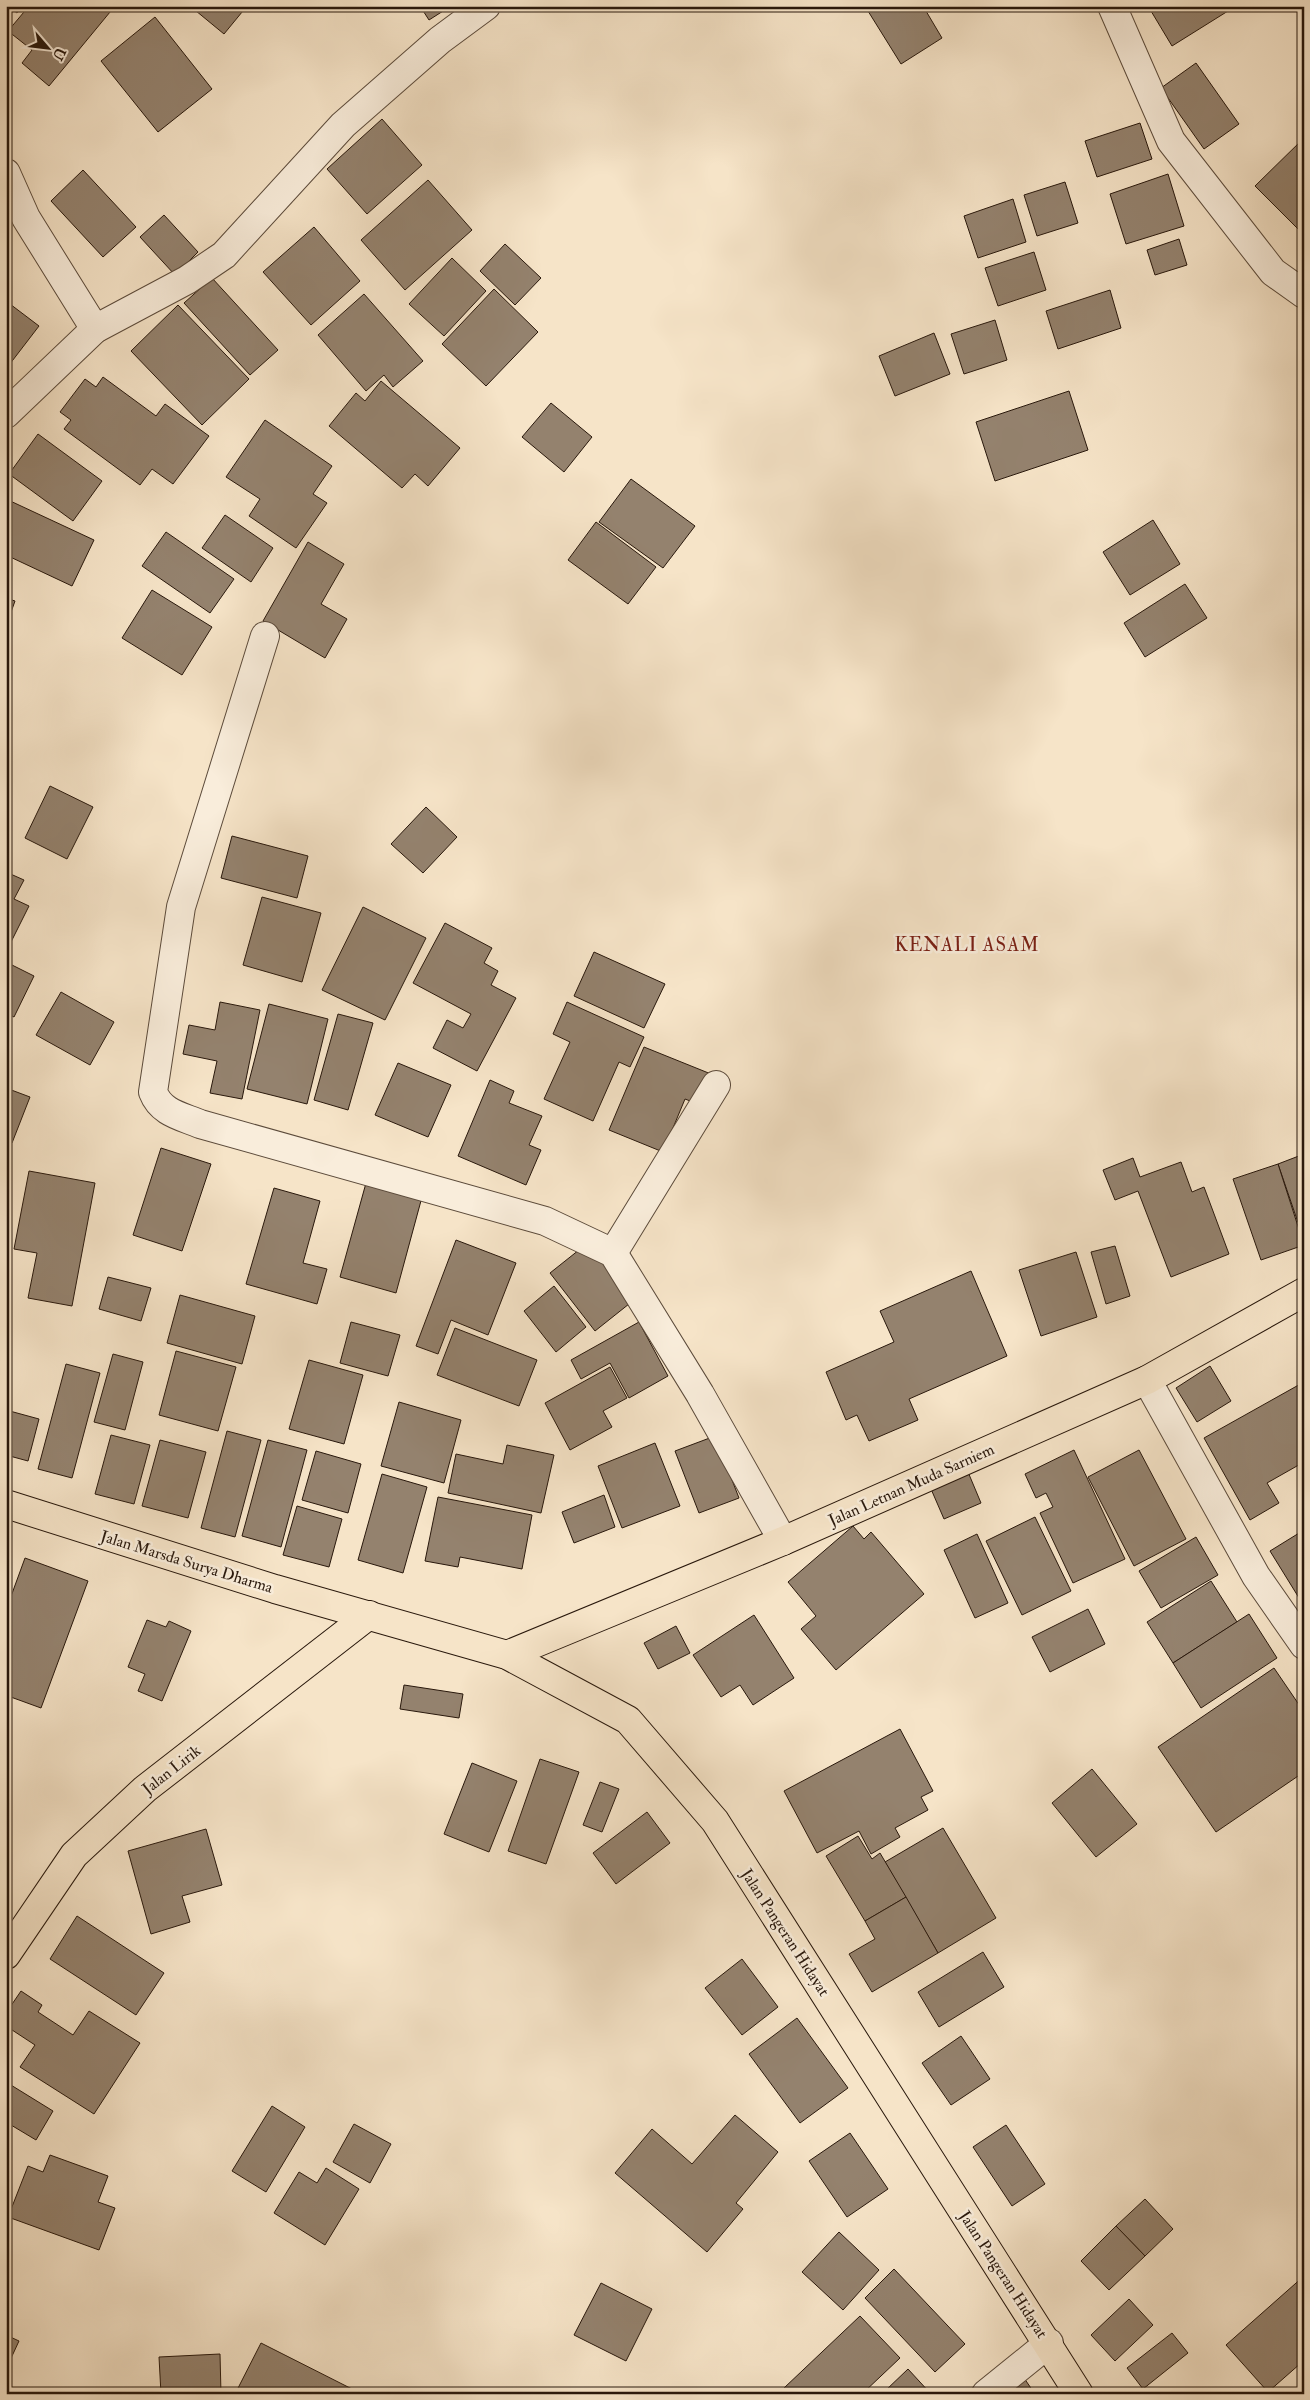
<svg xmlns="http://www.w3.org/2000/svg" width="1310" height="2400" font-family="'IM FELL Double Pica',serif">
	<rect width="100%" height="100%" fill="#f6e4c8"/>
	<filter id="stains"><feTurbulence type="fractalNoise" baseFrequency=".004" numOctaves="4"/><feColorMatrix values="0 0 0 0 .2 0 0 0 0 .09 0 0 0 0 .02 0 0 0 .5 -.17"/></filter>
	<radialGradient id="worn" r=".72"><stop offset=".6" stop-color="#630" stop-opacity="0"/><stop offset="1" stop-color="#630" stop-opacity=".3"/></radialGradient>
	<g fill="#94826e" stroke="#29180c">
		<path d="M8,6h14l-5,7z"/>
		<path d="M29,6h86l-66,80 -27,-23 10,-13 -24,-19z"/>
		<path d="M190,6h57l-23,28z"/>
		<path d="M420,6h31l-22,14z"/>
		<path d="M875,6h48l19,32 -41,26 -33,-53z"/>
		<path d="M1148,6h88l-64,40z"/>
		<path d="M155,17l57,72 -54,43 -57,-71z"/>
		<path d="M1196,63l43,61 -35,25 -43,-61z"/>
		<path d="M382,119l40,46 -55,49 -40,-45z"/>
		<path d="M1140,123l12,36 -55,18 -12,-36z"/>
		<path d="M1304,138v97l-49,-49z"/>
		<path d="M83,170l53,57 -33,30 -52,-56z"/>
		<path d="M1168,174l16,52 -58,18 -16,-50z"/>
		<path d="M428,180l44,50 -67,60 -44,-50z"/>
		<path d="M1065,182l13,41 -41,13 -13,-41z"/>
		<path d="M1013,199l13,43 -48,16 -14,-42z"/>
		<path d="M164,215l34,37 -23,23 -35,-38z"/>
		<path d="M314,227l46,54 -49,44 -48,-53z"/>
		<path d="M1179,239l8,26 -32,10 -8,-25z"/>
		<path d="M505,244l36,34 -26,27 -35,-34z"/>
		<path d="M1034,252l12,38 -48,16 -13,-38z"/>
		<path d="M452,258l34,33 -42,45 -35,-32z"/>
		<path d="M212,278l66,72 -28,25 -66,-72z"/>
		<path d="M494,289l44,43 -52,54 -44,-42z"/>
		<path d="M1110,290l11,38 -63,21 -12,-38z"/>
		<path d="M364,294l59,67 -30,26 -9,-12 -18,16 -48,-56z"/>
		<path d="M6,301l33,25 -33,43z"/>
		<path d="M178,305l71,74 -47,46 -71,-74z"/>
		<path d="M995,320l12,40 -43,14 -13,-40z"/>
		<path d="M934,333l16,41 -55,22 -16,-40z"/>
		<path d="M103,377l53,39 9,-12 44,32 -36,48 -21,-15 -12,16 -76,-56 7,-9 -11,-8 25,-33 11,8z"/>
		<path d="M381,381l79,67 -32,38 -13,-12 -13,14 -73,-62 27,-33 9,8z"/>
		<path d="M1069,391l19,59 -93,31 -19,-59z"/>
		<path d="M551,403l41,34 -28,35 -42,-35z"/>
		<path d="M265,420l67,46 -19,28 14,9 -31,45 -47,-32 11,-17 -34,-22z"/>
		<path d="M38,434l64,47 -29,40 -64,-47z"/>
		<path d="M631,479l64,47 -32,42 -64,-46z"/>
		<path d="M6,499l88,41 -22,46 -66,-31z"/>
		<path d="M225,515l48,33 -22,34 -49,-34z"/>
		<path d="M1153,520l27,44 -50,31 -27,-43z"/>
		<path d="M596,522l60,45 -28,37 -60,-44z"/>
		<path d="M166,532l68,47 -24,34 -68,-47z"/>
		<path d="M308,542l36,22 -23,40 26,15 -22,39 -62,-37z"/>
		<path d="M1185,584l22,34 -62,39 -21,-34z"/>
		<path d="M152,590l60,37 -30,48 -60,-37z"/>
		<path d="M6,598l9,3 -9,25z"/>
		<path d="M50,786l43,21 -26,52 -42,-21z"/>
		<path d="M426,807l31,30 -34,36 -32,-29z"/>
		<path d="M232,836l76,20 -11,42 -76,-20z"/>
		<path d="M6,872l18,8 -10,19 15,7 -22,44z"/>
		<path d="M262,897l59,16 -19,69 -59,-17z"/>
		<path d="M363,907l63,31 -41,82 -63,-30z"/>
		<path d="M445,923l47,25 -8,15 14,8 -7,14 25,13 -39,73 -44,-23 14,-28 16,8 8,-14 -58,-31z"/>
		<path d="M594,952l71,32 -21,44 -70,-32z"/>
		<path d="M6,962l28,14 -20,41 -8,-4z"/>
		<path d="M61,992l53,30 -24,43 -54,-30z"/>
		<path d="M220,1002l40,8 -18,89 -32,-6 7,-32 -34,-7 6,-29 26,5z"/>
		<path d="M567,1002l77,35 -14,30 -11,-5 -26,59 -49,-22 26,-57 -17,-8z"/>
		<path d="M269,1004l59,15 -21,85 -60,-15z"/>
		<path d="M338,1014l35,9 -25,87 -34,-10z"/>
		<path d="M644,1047l67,27 -13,30 -13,-5 -22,53 -54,-22z"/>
		<path d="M398,1063l53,22 -23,52 -53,-22z"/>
		<path d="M490,1080l24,11 -5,12 33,13 -13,29 12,5 -15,35 -68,-29z"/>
		<path d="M6,1088l24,9 -18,46 -6,-2z"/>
		<path d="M161,1148l50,16 -29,87 -49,-16z"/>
		<path d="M1304,1154v86l-26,-76z"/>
		<path d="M1133,1158l7,19 41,-15 11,30 12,-5 25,67 -58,23 -33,-86 -23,9 -12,-30z"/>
		<path d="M1278,1164l26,81 -43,15 -28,-81z"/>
		<path d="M29,1171l66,12 -23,123 -44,-8 9,-45 -23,-4z"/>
		<path d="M366,1183l56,14 -26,96 -56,-16z"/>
		<path d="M274,1188l46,13 -17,62 24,6 -10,35 -71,-20z"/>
		<path d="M456,1240l60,23 -28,72 -37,-15 -13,34 -22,-8z"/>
		<path d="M589,1242l45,58 -39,31 -45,-58z"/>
		<path d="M1115,1246l15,50 -24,8 -15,-52z"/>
		<path d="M1076,1252l21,65 -56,19 -22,-66z"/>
		<path d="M971,1271l36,85 -98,43 9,21 -49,21 -12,-26 -11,5 -20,-48 68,-30 -14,-31z"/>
		<path d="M108,1277l43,11 -10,33 -42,-12z"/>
		<path d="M554,1286l32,41 -30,25 -32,-41z"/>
		<path d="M180,1295l75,21 -13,48 -75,-21z"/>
		<path d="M351,1322l49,13 -12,41 -48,-13z"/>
		<path d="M639,1322l29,54 -39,22 -19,-35 -29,16 -10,-19z"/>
		<path d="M455,1328l82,32 -18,46 -82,-31z"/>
		<path d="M176,1351l60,16 -18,64 -59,-16z"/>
		<path d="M113,1354l30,8 -18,68 -31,-8z"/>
		<path d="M309,1360l54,15 -19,69 -55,-15z"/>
		<path d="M66,1364l34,9 -28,105 -34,-9z"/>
		<path d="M1210,1366l21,35 -34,21 -21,-34z"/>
		<path d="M610,1367l17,31 -24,13 9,16 -42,23 -25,-47z"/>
		<path d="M1304,1382v80l-37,21 12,20 -29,17 -46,-82z"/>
		<path d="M399,1402l62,18 -17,63 -63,-17z"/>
		<path d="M6,1410l33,9 -11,42 -22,-6z"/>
		<path d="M227,1431l34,9 -26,97 -34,-9z"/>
		<path d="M111,1435l39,10 -16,59 -39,-10z"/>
		<path d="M715,1436l24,62 -40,15 -24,-62z"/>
		<path d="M160,1440l46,12 -18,66 -46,-12z"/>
		<path d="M268,1440l39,10 -26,97 -39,-11z"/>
		<path d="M655,1443l25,63 -58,22 -24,-62z"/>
		<path d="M507,1445l47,10 -13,58 -93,-20 8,-39 47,10z"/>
		<path d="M1074,1450l51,109 -52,24 -33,-70 13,-6 -7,-14 -10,5 -11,-24z"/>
		<path d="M1139,1450l47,89 -52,27 -46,-89z"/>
		<path d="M316,1451l45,13 -13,49 -46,-13z"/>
		<path d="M968,1472l13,31 -37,16 -13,-30z"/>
		<path d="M382,1474l45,13 -24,86 -45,-13z"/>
		<path d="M604,1495l11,32 -41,16 -12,-31z"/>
		<path d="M438,1497l94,18 -10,54 -62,-12 -2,10 -33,-6z"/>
		<path d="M297,1506l45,13 -13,48 -46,-12z"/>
		<path d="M1035,1517l36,74 -49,24 -36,-74z"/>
		<path d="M853,1526l11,13 7,-7 53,62 -88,76 -35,-41 15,-13 -28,-34z"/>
		<path d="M1304,1530v76l-34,-55z"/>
		<path d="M977,1534l31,69 -33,15 -31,-68z"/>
		<path d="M1196,1537l22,38 -57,33 -22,-37z"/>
		<path d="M25,1558l63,23 -47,127 -33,-12 -2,4v-90z"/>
		<path d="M1211,1581l26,41 -64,41 -26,-41z"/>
		<path d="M1088,1609l17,35 -55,28 -18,-35z"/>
		<path d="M1249,1614l28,44 -76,50 -28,-45z"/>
		<path d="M754,1615l40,63 -41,27 -13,-20 -19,12 -28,-42z"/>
		<path d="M147,1620l19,7 3,-6 22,10 -29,70 -24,-10 7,-17 -17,-7z"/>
		<path d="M676,1626l14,27 -32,16 -14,-26z"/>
		<path d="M1274,1668l30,44v60l-88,60 -58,-85z"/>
		<path d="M404,1685l59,9 -4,24 -59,-9z"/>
		<path d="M900,1729l33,62 -12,6 7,13 -33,18 5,9 -29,17 -12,-23 -42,22 -33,-62z"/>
		<path d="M540,1759l39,13 -33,92 -38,-13z"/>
		<path d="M472,1763l45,18 -28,71 -45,-18z"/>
		<path d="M1092,1769l45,55 -41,33 -44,-54z"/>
		<path d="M600,1782l19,7 -17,43 -19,-7z"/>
		<path d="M647,1812l23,31 -54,41 -23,-31z"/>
		<path d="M943,1828l53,90 -58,35 -53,-91z"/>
		<path d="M206,1829l16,56 -40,11 8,26 -39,12 -23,-83z"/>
		<path d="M858,1836l14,23 8,-6 26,44 -41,24 -39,-65z"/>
		<path d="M906,1897l32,56 -66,39 -23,-38 26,-15 -10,-18z"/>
		<path d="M77,1916l87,57 -28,42 -86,-56z"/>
		<path d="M983,1952l21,35 -65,40 -21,-35z"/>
		<path d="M742,1959l36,48 -36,28 -37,-47z"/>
		<path d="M21,1991l21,14 -4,7 35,23 16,-24 51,32 -46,71 -74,-47 15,-22 -29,-19v-13z"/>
		<path d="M797,2018l51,70 -48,35 -51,-69z"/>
		<path d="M961,2036l29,43 -39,26 -29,-42z"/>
		<path d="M6,2082l47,29 -17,29 -30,-18z"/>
		<path d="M272,2106l33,21 -39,65 -34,-21z"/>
		<path d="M735,2115l43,37 -42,51 7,6 -36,43 -92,-79 37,-44 40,35z"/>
		<path d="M354,2124l37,20 -21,39 -37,-21z"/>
		<path d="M1006,2125l39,59 -33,22 -39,-59z"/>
		<path d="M850,2133l38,56 -41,28 -38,-56z"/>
		<path d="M50,2155l58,21 -10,26 17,6 -16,42 -91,-33 20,-51 15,6z"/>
		<path d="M326,2168l33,21 -34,56 -51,-32 25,-41 18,11z"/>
		<path d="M1145,2199l28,30 -28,27 -29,-30z"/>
		<path d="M1116,2226l29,30 -36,34 -28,-29z"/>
		<path d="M839,2232l40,38 -36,40 -41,-38z"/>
		<path d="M894,2269l71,75 -30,28 -70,-74z"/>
		<path d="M1304,2276v90l-3,-3 -33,29 -42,-47z"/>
		<path d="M601,2283l51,26 -26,52 -52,-26z"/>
		<path d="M1129,2299l24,26 -38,36 -24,-26z"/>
		<path d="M860,2316l40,42 -38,36h-72l-6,-6z"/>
		<path d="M1172,2333l16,20 -45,36 -16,-21z"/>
		<path d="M6,2335l13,6 -13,28z"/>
		<path d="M261,2343l93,47 -2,4h-117z"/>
		<path d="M220,2354l1,40h-60l-2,-37z"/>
		<path d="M908,2369l23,25h-43l-3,-3z"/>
		<path d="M1024,2378l11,16h-33z"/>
	</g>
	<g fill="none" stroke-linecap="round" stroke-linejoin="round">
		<g stroke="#5c4b3b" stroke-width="30">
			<g id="minor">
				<path d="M1112,6l59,135 102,131 31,22"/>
				<path d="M6,173l20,45 69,111"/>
				<path d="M6,414l89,-85 92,-49 37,-25 119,-130 97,-85 46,-34"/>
				<path d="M265,636l-84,271 -28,185c8,21 28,24 47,32l345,97 68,32 87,141 83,147"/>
				<path d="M613,1253l103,-168"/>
				<path d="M1147,1380l109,196 48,69"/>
				<path d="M986,2394l63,-51"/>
			</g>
		</g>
		<g stroke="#29180c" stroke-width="30">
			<g id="major">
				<path d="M507,1655l276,-114 364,-161 157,-88"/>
				<path d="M6,1955l68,-100 71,-66 224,-174"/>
			</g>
		</g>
		<g stroke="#29180c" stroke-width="30">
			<path id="highway" d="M6,1504l269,85 232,66 121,65 87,101 364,573"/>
		</g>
		<use href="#minor" stroke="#f9eddb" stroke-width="28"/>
		<use href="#major" stroke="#f6e4c8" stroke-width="28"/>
		<use href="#highway" stroke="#f6e4c8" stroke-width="28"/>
	</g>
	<g text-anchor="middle" stroke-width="5" stroke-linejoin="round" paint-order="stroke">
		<g font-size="16" fill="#29180c" stroke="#f9eddb">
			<text transform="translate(911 1484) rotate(-24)" y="6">Jalan Letnan Muda Sarniem</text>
			<text transform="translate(187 1561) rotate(17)" y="6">Jalan Marsda Surya Dharma</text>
			<text transform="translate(171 1769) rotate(-38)" y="6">Jalan Lirik</text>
			<text transform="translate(786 1932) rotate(57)" y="6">Jalan Pangeran Hidayat</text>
			<text transform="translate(1004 2274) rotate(57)" y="6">Jalan Pangeran Hidayat</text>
		</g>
		<g font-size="19" letter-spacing="1" fill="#7a1f14" stroke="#f9eddb">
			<text x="967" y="951">KENALI ASAM</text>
		</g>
	</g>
	<rect width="1310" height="2400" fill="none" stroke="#f6e4c8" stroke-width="25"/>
	<rect x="8" y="8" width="1295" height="2385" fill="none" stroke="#29180c" stroke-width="2.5"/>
	<rect x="12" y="12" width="1285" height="2375" fill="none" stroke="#29180c"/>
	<g transform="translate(48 48) rotate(118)" stroke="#f9eddb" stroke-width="4" paint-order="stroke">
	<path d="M0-4L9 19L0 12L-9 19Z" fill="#29180c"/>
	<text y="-8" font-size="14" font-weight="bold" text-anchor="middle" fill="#29180c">U</text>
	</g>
	<rect width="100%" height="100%" filter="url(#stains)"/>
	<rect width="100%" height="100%" fill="url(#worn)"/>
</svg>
